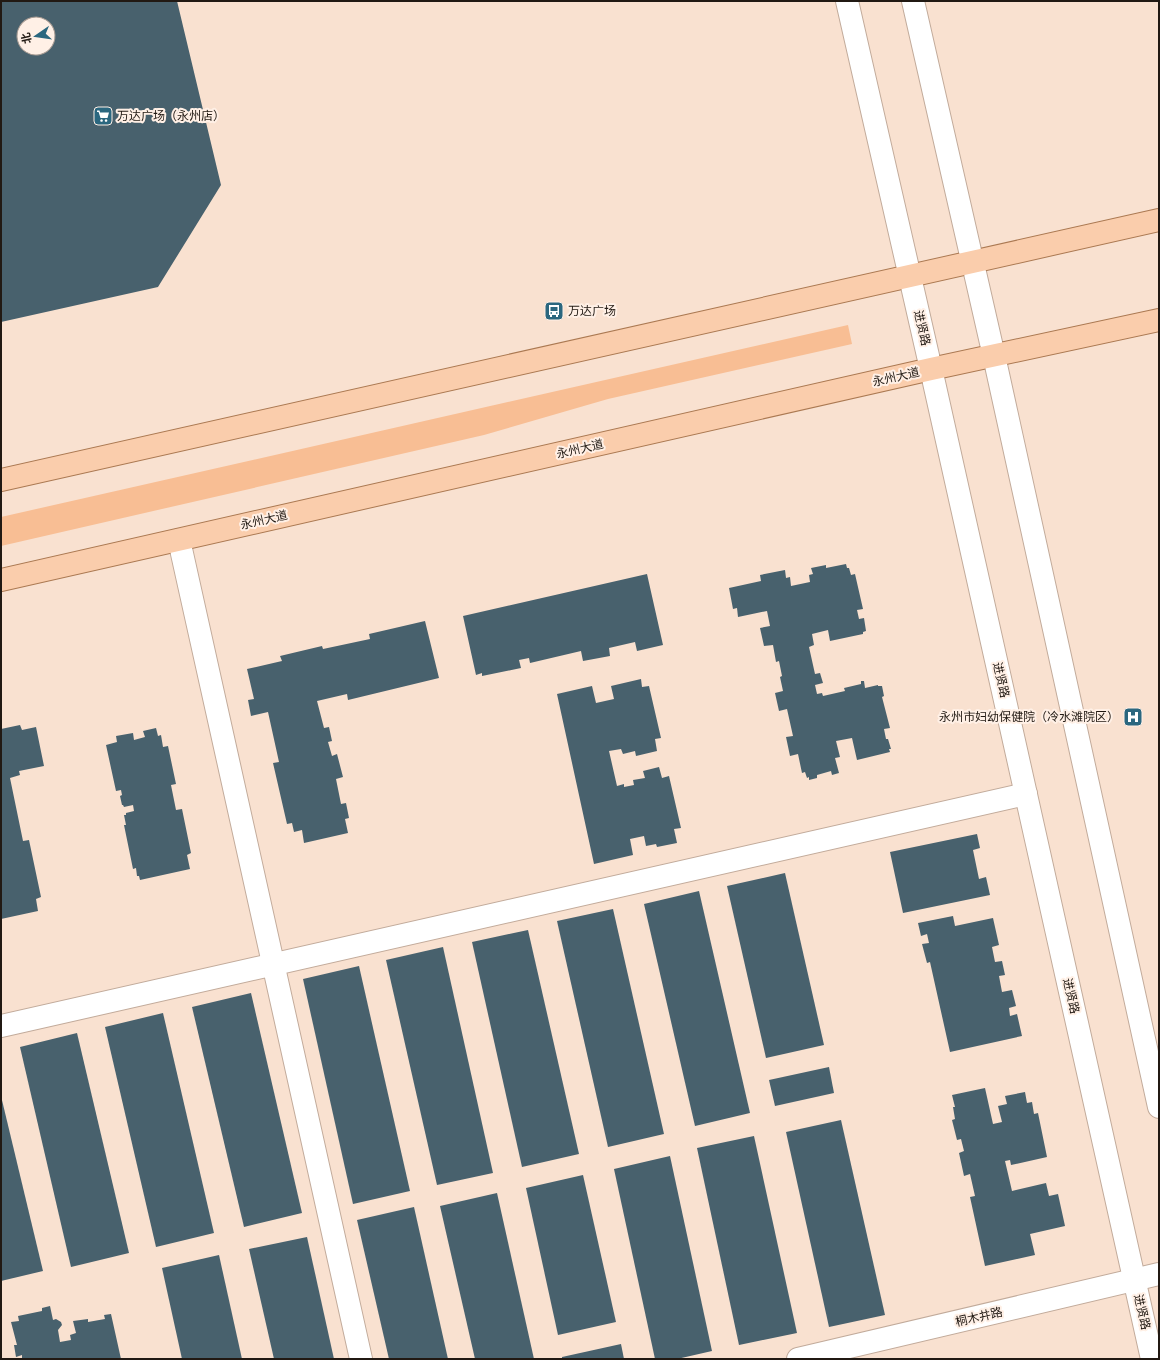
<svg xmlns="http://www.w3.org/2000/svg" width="1160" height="1360" font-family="Ubuntu,'Noto Sans SC',sans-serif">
	<rect width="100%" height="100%" fill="#f9e1d0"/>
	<path fill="#f8be94" d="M848,325l4,19 -244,55 -124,36 -483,111v-29z"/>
	<g fill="#48616d" fill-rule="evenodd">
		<path d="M1,1h176l44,184 -63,102 -157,35zM24,24h24v24h-24z"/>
		<path d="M846,564l1,4h2l2,7 4,-1 8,35 -6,1 2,9 5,-1 2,13 -3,1v2l-33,7 -2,-11 -16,4 2,11 -5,2 6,27 5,-1 3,10 -8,2 2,9 5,-1 1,3 22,-5 -1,-3 17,-4v-3h3l1,7 13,-3v1h4l2,10 -2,1 8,31 -6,1 2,10h2l3,10h-2l1,3 -33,8 -5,-22 -16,3 4,16 -5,1 4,15 -7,2 -1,-4 -14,4v3l-8,2v-3l-2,1 -2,-6 -3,1 -4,-19 -8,2 -4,-19 7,-1 -6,-27 -8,2 -4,-18 8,-2 -3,-14 2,-1 -3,-15 -3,1 -3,-17 -9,1 -4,-18 10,-2 -3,-15 -29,6 -1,-9 -4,1 -4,-21 32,-7 -1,-6 25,-5 1,8 4,-1 1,9 19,-4 -1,-7 4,-1 -2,-6 15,-3v3z"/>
		<path d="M647,574l16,71 -26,6 -2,-9 -26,6 1,8 -27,5 -2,-10 -51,12 -1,-5 -10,2 2,8 -39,8v-3l-6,2 -13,-59z"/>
		<path d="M425,621l14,57 -91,22 -1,-6 -30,7 7,27 5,-1 3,14 -4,1 4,14 5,-2 6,23 -7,2 5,25 5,-1 3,15 -4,1 3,14 -44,10 -2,-13 -8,2 -2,-9 -5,1 -14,-61 6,-1 -11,-50 -17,4 -3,-16 6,-1 -7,-30 35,-8 -2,-5 42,-10 1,3 47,-10 -1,-5z"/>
		<path d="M641,679l1,8 7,-1 12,52 -6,1 2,12 -21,5 -1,-5 -12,3 -2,-5 -12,2 8,35 7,-2v3l10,-2 -1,-5 12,-2 -2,-7 16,-4 3,11 7,-2 12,52 -7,1 3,14 -20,4 -1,-3 -10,2 -2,-10 -14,3 3,16 -39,9 -37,-170 35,-8 4,17 18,-4 -3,-13z"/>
		<path d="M20,725l2,5 14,-3 8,39 -25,5 1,4 -10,3 13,63 6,-1 12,57 -5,2 2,12 -37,8v-190z"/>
		<path d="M156,728l2,8 3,-1 2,12 5,-1 8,38 -5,1 5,25 6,-1 9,44 -4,2 3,14 -50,11 -1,-4h-2l-1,-8 -3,1 -9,-44h2l-2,-10h2v-2l8,-2 -1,-6 -9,2 -1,-2h-1l-2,-9 2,-1 -1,-5 -5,1 -10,-46 11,-3 -1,-6 17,-3 1,7 11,-3 -2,-6z"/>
		<path d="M977,834l3,14 -7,2 6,29 7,-2 4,18 -87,18 -13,-61z"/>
		<path d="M785,873l39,172 -58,13 -39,-172z"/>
		<path d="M699,891l51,222 -55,13 -51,-222z"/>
		<path d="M613,909l51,225 -56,13 -51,-226z"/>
		<path d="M953,916l2,10 38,-8 6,27 -7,2 3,15 7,-1 3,14 -6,1 3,16 10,-2 4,16 -7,2 1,8 7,-2 5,22 -72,16 -20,-90 -3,1 -5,-19 7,-1 -2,-9 -6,2 -3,-13z"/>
		<path d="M528,930l51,224 -57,13 -50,-225z"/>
		<path d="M443,947l50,226 -56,12 -51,-225z"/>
		<path d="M359,966l51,225 -57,13 -50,-225z"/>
		<path d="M251,993l51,220 -58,14 -52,-220z"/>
		<path d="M163,1013l51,220 -58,14 -51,-220z"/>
		<path d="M77,1033l52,220 -58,14 -51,-220z"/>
		<path d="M829,1067l5,26 -59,13 -6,-26z"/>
		<path d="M985,1088l8,36 9,-2 -4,-16 9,-2 -2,-8 20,-4 2,11 5,-1 2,12 4,-1 9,44 -36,8 -1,-5 -5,1 7,30 34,-8 3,13 9,-2 7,32 -35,8 5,21 -50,11 -15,-69 5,-1 -5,-22 -6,2 -5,-23 5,-2 -3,-12 -4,1 -5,-20 3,-1 -2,-12h2l-3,-12z"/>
		<path d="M1,1096l42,175 -42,10z"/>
		<path d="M841,1120l44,195 -56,12 -43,-195z"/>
		<path d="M754,1136l43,197 -58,12 -42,-197z"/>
		<path d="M670,1156l42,195 -35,8h-22l-41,-190z"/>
		<path d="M583,1175l33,147 -58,13 -32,-147z"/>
		<path d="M497,1193l37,166h-59l-35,-153z"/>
		<path d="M414,1207l34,152h-59l-32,-139z"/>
		<path d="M307,1237l27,122h-60l-25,-110z"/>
		<path d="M219,1255l23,104h-60l-20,-91z"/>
		<path d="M50,1306l3,14 3,-1 5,3 1,3 -4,5 2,12 11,-2 -1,-5 6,-2 -3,-12 15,-2v3l17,-3 -1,-4 7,-1 10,45h-99v-4l-6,2 -2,-12h3l-6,-23 8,-1 -1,-5 24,-5v-3z"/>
		<path d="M621,1344l3,15h-62v-2z"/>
	</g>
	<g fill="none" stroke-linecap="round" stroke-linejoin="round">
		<g stroke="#c2ab9b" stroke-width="24">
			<g id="street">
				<path d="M179,540l182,819"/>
				<path d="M1,1026l1025,-232"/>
			</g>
		</g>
		<g stroke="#c2ab9b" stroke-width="24">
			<g id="secondary">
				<path d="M847,1l84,368 221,990"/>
				<path d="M913,1l81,355 165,751"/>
				<path d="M798,1359l361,-85"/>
			</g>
		</g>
		<g stroke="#ab7952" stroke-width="24">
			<g id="primary">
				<path d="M1,480l1158,-260"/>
				<path d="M1,580l930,-211 228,-49"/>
			</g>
		</g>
		<use href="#street" stroke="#fff" stroke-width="22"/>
		<use href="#secondary" stroke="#fff" stroke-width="22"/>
		<use href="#primary" stroke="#facdac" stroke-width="22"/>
	</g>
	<defs>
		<g id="supermarket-square" transform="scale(1)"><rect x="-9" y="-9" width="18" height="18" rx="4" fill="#2b677f" stroke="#fff0e6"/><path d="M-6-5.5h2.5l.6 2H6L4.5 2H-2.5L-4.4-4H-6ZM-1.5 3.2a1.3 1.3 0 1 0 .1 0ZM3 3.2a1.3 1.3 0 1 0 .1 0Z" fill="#fff"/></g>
		<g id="bus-square" transform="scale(1)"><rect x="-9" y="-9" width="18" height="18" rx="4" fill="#2b677f" stroke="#fff0e6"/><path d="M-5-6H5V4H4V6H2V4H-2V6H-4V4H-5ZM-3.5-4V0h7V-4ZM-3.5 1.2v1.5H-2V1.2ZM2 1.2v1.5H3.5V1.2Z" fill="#fff"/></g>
		<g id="hospital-square" transform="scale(1)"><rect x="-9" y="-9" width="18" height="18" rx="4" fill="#2b677f" stroke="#fff0e6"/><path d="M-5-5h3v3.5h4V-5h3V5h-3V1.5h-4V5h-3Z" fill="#fff"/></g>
	</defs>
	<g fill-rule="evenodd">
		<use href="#supermarket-square" x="103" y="116"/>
		<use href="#bus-square" x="554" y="311"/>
		<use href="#hospital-square" x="1133" y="717"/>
	</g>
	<g text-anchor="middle" stroke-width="4" stroke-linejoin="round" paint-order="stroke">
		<g font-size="12" fill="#211913" stroke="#fff0e6" text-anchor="start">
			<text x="117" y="120">万达广场（永州店）</text>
			<text x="568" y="315">万达广场</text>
			<text x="1119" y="721" text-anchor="end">永州市妇幼保健院（冷水滩院区）</text>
		</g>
		<g font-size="12" fill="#211913" stroke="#fff0e6">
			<text transform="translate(922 328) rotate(77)" y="4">进贤路</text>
			<text transform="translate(896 377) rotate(-13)" y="4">永州大道</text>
			<text transform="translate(580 449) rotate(-13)" y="4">永州大道</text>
			<text transform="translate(264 520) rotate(-13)" y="4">永州大道</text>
			<text transform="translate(1001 680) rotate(77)" y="4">进贤路</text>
			<text transform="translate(1071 996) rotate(77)" y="4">进贤路</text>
			<text transform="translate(1142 1312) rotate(77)" y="4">进贤路</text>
			<text transform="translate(979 1317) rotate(-13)" y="4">桐木井路</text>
		</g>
	</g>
	<rect width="1160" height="1360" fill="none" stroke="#211913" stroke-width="4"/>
	<g transform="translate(36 36) rotate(257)"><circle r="19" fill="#fff0e6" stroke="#a69a92"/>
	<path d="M0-3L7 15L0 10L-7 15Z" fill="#2b677f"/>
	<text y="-6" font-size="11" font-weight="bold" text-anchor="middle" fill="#211913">北</text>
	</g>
</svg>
